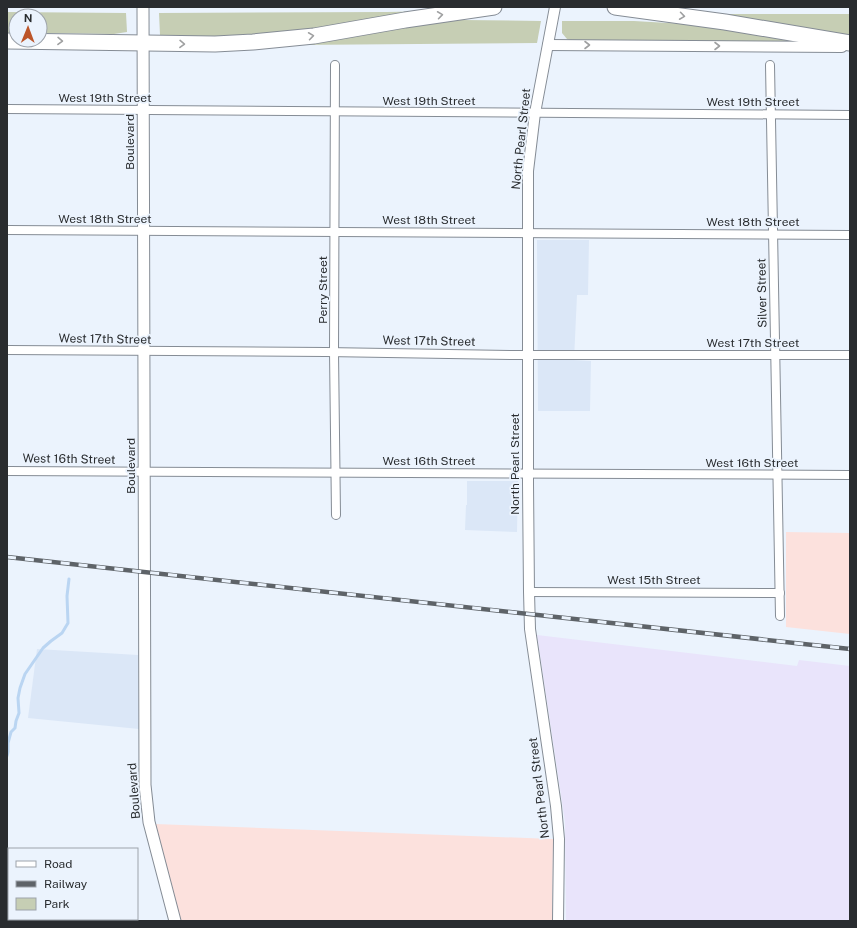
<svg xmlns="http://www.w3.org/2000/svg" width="857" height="928" font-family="'Public Sans',sans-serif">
	<rect width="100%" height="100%" fill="#ebf3fd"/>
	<g fill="#dbe7f7">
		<path d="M537,240h52l-1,55h-11l-3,65 17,1 -1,50h-52z"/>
		<path d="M467,481h51l-1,51 -52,-2 1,-25h1z"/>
		<path d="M37,649l101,6 1,74 -111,-11z"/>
	</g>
	<g fill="#fce1dd">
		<path d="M786,532l64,1v101l-64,-7z"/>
		<path d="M155,824l398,15 -1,82h-371z"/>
	</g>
	<path fill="#e9e4fb" d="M537,635l260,31 2,-6 51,6v255h-284l-1,-99z"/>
	<g fill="#c6ceb4">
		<path d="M435,11l-173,25 -99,1 -3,-2 -1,-22 228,-1z"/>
		<path d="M7,12l119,1 1,19 -13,2 -74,-1v-17h-24v17h-9z"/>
		<path d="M721,14h129v23z"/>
		<path d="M461,20l80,1 -4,22 -242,2 130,-23z"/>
		<path d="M562,21h72l69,4 112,18 -243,-2 -5,-2 -5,-6z"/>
	</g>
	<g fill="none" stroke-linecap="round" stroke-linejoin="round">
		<path stroke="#bad5f2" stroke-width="3" d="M7,756l1,-4v-9l3,-11 4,-4 1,-7 3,-8 -1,-15 2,-10 5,-14 18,-26 8,-7 11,-8 6,-10 -1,-27 2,-17"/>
		<g stroke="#858c95" stroke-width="10">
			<g id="minor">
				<path d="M335,65l-1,287 2,163"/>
				<path d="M770,65l10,551"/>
				<path d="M7,109l843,6"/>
				<path d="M7,230l843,5"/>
				<path d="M7,350l319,2 189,3h335"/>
				<path d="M7,471l843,4"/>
				<path d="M529,592l251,1"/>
			</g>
		</g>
		<g stroke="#858c95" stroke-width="12">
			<g id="tertiary">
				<path d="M555,7l-20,106 -7,58v313l1,108 1,37 26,177 3,33 -1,82"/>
				<path d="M548,45l294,2"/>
			</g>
		</g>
		<g stroke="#858c95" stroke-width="13">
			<path id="secondary" d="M143,7l2,778 4,37 26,99"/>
		</g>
		<g stroke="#858c95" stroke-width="17">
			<g id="motorway">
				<path d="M615,7l110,15 125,21"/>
				<path d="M7,41l208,3 38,-2 61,-6 91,-16 89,-13"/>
			</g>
		</g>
		<use href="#minor" stroke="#fff" stroke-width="8"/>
		<use href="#tertiary" stroke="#fff" stroke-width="10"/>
		<use href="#secondary" stroke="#fff" stroke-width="11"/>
		<use href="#motorway" stroke="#fff" stroke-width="15"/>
		<g stroke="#5e6368" stroke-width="4.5">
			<path id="rail" d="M7,557l843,92"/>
		</g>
		<use href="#rail" stroke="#ebf3fd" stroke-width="3" stroke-dasharray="9" stroke-linecap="butt"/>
	</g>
	<defs><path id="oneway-chevron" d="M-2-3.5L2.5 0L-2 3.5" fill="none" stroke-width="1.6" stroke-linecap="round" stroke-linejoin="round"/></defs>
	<g stroke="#9fa0a1">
		<use href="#oneway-chevron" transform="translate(440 15) rotate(-8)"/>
		<use href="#oneway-chevron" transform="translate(682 16) rotate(8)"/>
		<use href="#oneway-chevron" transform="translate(311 36) rotate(-8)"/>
		<use href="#oneway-chevron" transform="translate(60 41) rotate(1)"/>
		<use href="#oneway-chevron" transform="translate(182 44) rotate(1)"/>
		<use href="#oneway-chevron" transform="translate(587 45)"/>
		<use href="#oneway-chevron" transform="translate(717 46)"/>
	</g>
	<g text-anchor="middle" stroke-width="3.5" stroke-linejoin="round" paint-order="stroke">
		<g font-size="12" fill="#292c2f" stroke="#ebf3fd">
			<text x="105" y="102">West 19th Street</text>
			<text x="429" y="105">West 19th Street</text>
			<text x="753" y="106">West 19th Street</text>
			<text transform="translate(521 139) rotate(-84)" y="4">North Pearl Street</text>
			<text transform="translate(130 142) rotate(-90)" y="4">Boulevard</text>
			<text x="105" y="223">West 18th Street</text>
			<text x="429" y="224">West 18th Street</text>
			<text x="753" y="226">West 18th Street</text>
			<text transform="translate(323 290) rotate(-90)" y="4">Perry Street</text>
			<text transform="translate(762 293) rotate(-91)" y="4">Silver Street</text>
			<text transform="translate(105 339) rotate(1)" y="4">West 17th Street</text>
			<text transform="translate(429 341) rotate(1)" y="4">West 17th Street</text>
			<text x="753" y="347">West 17th Street</text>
			<text transform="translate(69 459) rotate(1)" y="4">West 16th Street</text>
			<text x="429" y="465">West 16th Street</text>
			<text x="752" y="467">West 16th Street</text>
			<text transform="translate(515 464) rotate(-90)" y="4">North Pearl Street</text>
			<text transform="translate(131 466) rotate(-90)" y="4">Boulevard</text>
			<text x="654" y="584">West 15th Street</text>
			<text transform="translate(539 788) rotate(-97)" y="4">North Pearl Street</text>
			<text transform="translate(134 791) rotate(-94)" y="4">Boulevard</text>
		</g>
	</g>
	<rect width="857" height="928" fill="none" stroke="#292c2f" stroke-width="16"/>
	<rect x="8" y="848" width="130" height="72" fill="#ebf3fd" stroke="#9da3ab"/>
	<rect x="16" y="861" width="20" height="6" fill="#ffffff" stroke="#9da3ab"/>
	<text x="44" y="868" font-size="12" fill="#292c2f">Road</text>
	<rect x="16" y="881" width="20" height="6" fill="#5e6368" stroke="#9da3ab"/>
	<text x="44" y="888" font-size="12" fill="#292c2f">Railway</text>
	<rect x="16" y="898" width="20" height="12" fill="#c6ceb4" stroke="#9da3ab"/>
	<text x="44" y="908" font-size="12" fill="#292c2f">Park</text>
	<g transform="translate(28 28) rotate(1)"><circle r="19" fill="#ebf3fd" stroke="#9da3ab"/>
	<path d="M0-3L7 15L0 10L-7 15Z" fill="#bc5529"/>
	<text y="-6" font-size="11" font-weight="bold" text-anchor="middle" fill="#292c2f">N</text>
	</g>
</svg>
